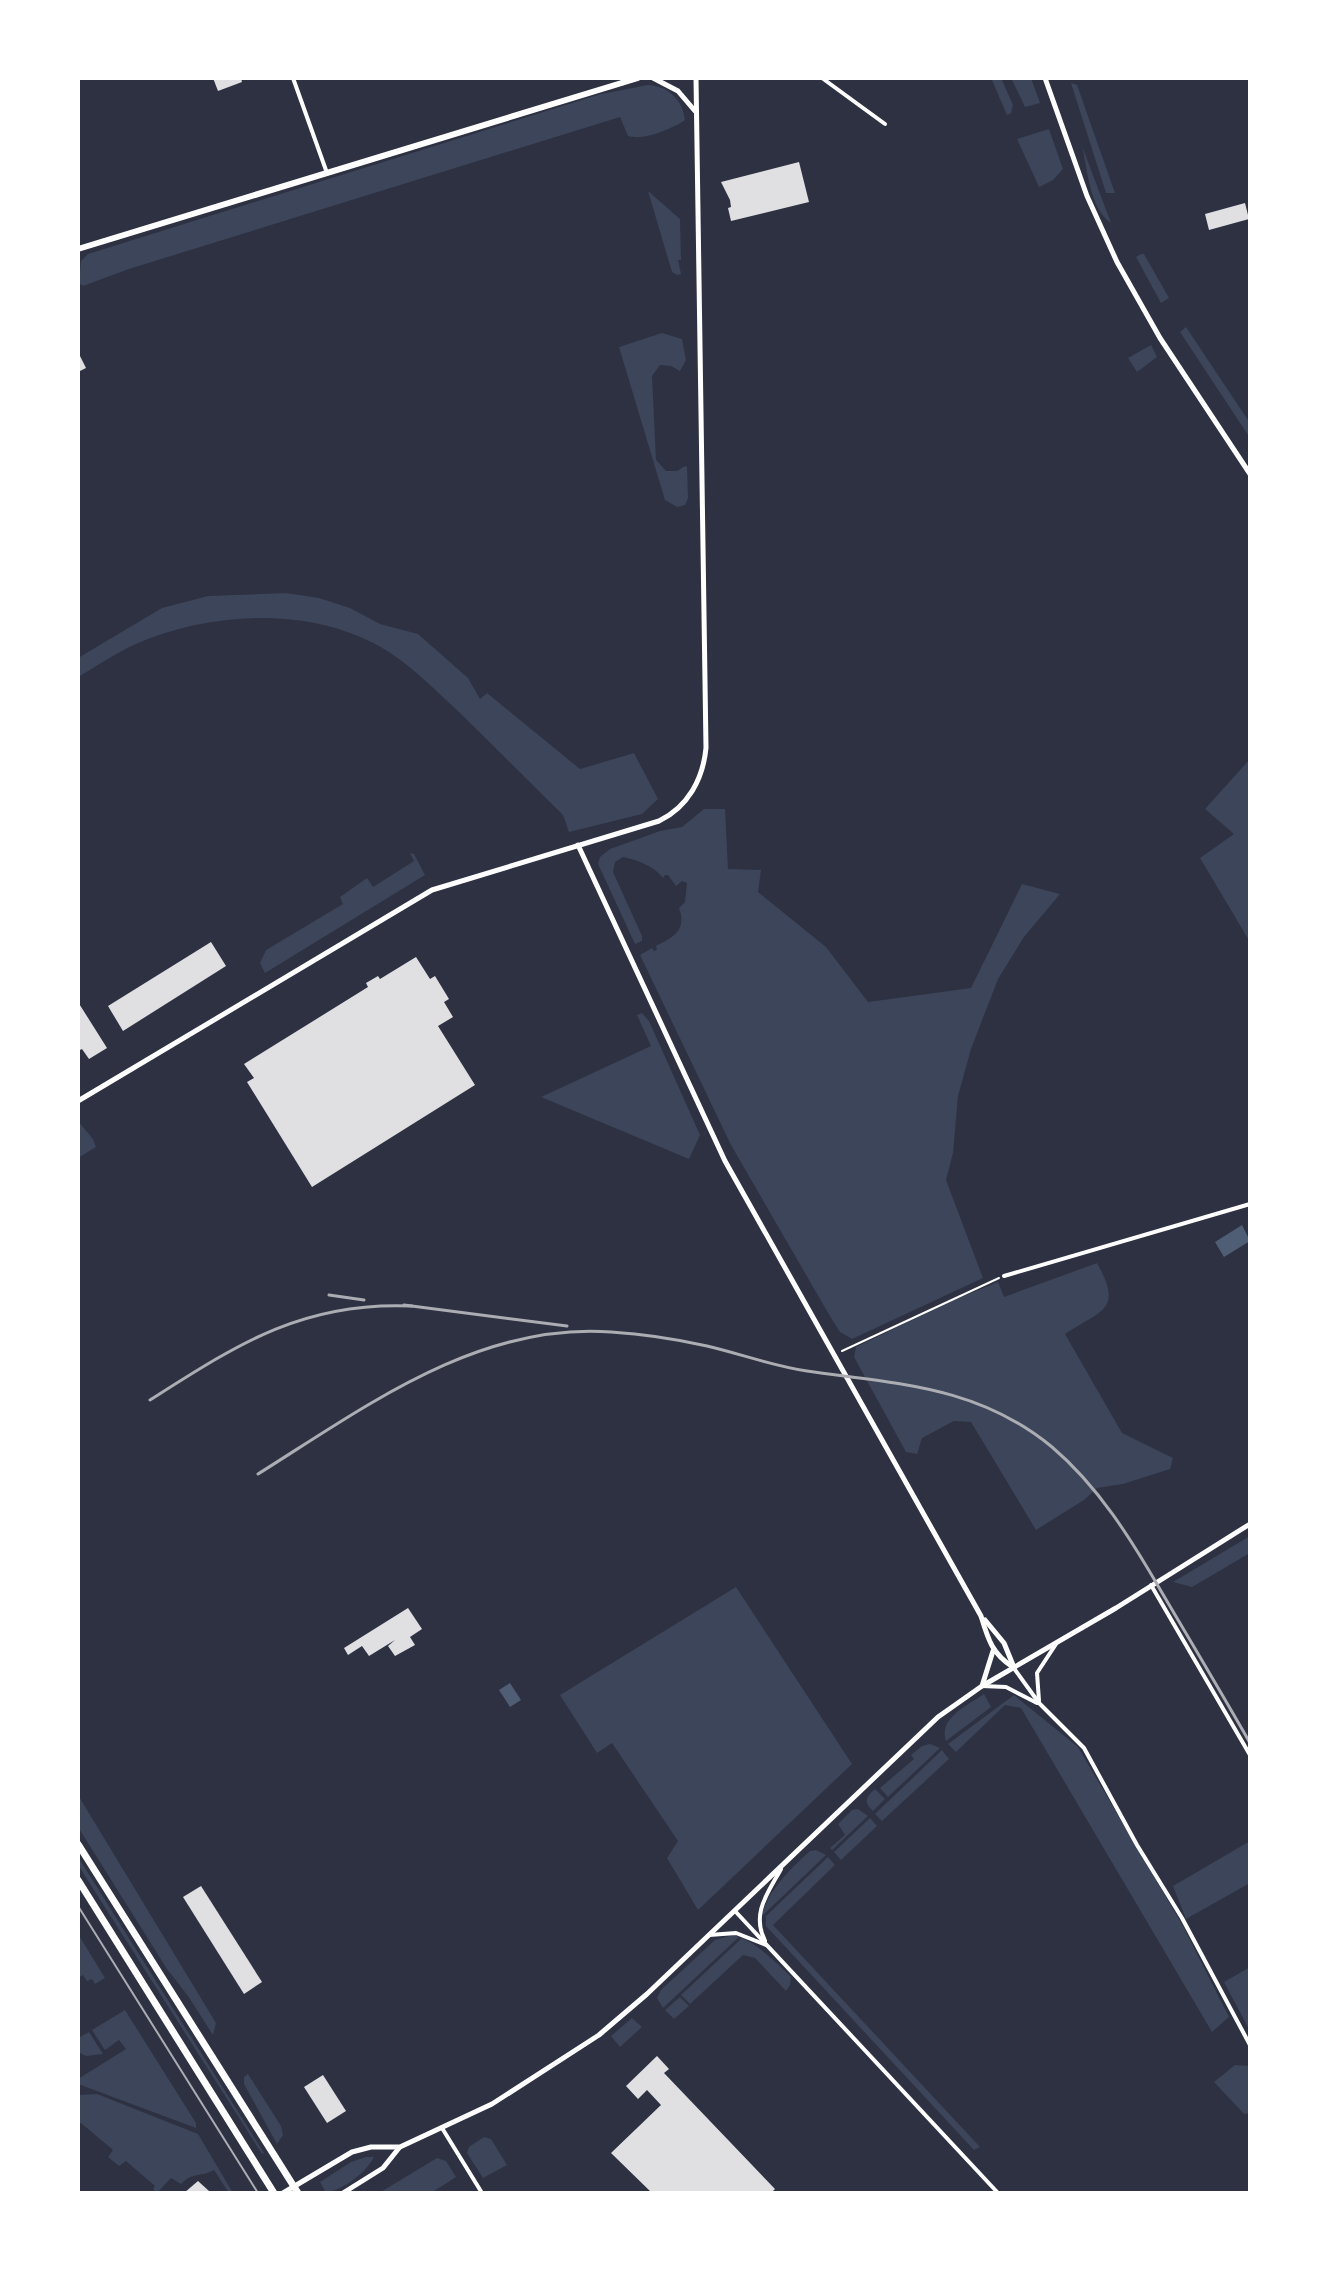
<svg xmlns="http://www.w3.org/2000/svg" width="1328" height="2271" font-family="'DM Sans',sans-serif">
	<rect width="100%" height="100%" fill="#2d3142"/>
	<g fill="#3c4559">
		<path d="M991,78l11,2 11,25 -2,8 -4,2z"/>
		<path d="M1011,78h20l9,25 -15,4z"/>
		<path d="M1071,83l6,2 38,108h-9z"/>
		<path d="M648,85c20,1 35,15 37,35 -13,9 -42,21 -57,16l-8,-19 -491,152 -46,17 -4,-3 2,-22 7,-7 513,-160z"/>
		<path d="M1049,129l14,40 -10,11 -14,7 -22,-48z"/>
		<path d="M1082,146l29,77c-22,-15 -23,-53 -29,-77z"/>
		<path d="M648,191l32,28 1,41h-3l3,14 -4,1 -5,-3z"/>
		<path d="M1141,254h3l25,44 -8,5 -25,-46z"/>
		<path d="M1186,327l64,96v15l-70,-106z"/>
		<path d="M662,333l20,6 4,21 -6,11 -9,-5 -11,-1 -8,11 4,84 10,11h11l8,-5 2,1 1,31 -3,7 -8,2 -12,-7 -46,-153z"/>
		<path d="M1151,345l6,12 -20,15 -9,-14z"/>
		<path d="M286,593l33,5 31,10 30,16 38,10 50,44 12,21 7,-6 93,76 54,-16 24,46 -16,15 -73,18 -6,-17c-35,-34 -69,-69 -104,-103 -25,-23 -50,-49 -80,-66 -73,-40 -169,-34 -243,-2 -20,9 -39,22 -58,33v-19l84,-50 46,-12z"/>
		<path d="M1250,759v183l-50,-84 34,-24 -29,-25z"/>
		<path d="M704,809h21l3,60 33,1 -3,22 68,55 42,55 103,-14 51,-104 38,10 -36,43 -26,42 -27,70 -13,47 -5,57 -7,27 37,98 -131,61 -12,-7 -9,-14 -100,-173 -91,-190 12,-7 2,3 3,-1 -1,-4c18,-9 31,-16 23,-38l6,-6 2,-19 -5,-2 -6,5 -8,-11h-3l-2,3c-9,-12 -26,-18 -40,-21l-8,5 -2,10 29,64v5l-7,3 -37,-80 2,-7 10,-8 50,-18 22,-4z"/>
		<path d="M410,853l4,1 11,21 -160,98 -5,-10 6,-13 77,-46 -3,-7 27,-19 6,9 41,-26z"/>
		<path d="M642,1013l7,8 51,114 -11,24 -148,-62 110,-51 -14,-31z"/>
		<path d="M78,1121l15,18 3,8 -18,11z"/>
		<path d="M1097,1263c27,48 4,47 -32,71l57,99 51,25 -3,11 -47,15 -26,4 -13,12 -48,30 -65,-108 -17,-1 -32,17 -5,16 -11,-2 -52,-95 2,-10 93,-45 49,-20 6,15z"/>
		<path d="M1250,1536v17l-58,34 -19,-5z"/>
		<path d="M736,1587l116,177 -154,146 -31,-52 11,-17 -66,-98 -15,10 -37,-58z"/>
		<path d="M984,1694l7,13 -45,34c-8,-23 22,-36 38,-47z"/>
		<path d="M1014,1695l64,52 105,179 46,91 -17,15 -191,-324 -16,-3 -49,47 -8,-8z"/>
		<path d="M930,1744l10,4 -52,49 -8,-9 34,-29 -3,-4 11,-9z"/>
		<path d="M942,1750l7,9 -67,62 -7,-7z"/>
		<path d="M875,1789l10,10 -12,12c-10,-9 -7,-14 2,-22z"/>
		<path d="M78,1795l138,228 -3,12 -25,-39 -21,-27 -89,-142z"/>
		<path d="M858,1809l10,7 -36,34 -2,-2 15,-13 -7,-11 14,-14z"/>
		<path d="M870,1818l7,8 -36,34 -7,-8z"/>
		<path d="M1250,1841v42l-64,36 -13,-33z"/>
		<path d="M816,1850l10,5 -65,62c7,-27 29,-48 49,-66z"/>
		<path d="M78,1857l186,296 -2,1 -184,-289z"/>
		<path d="M828,1857l7,8 -62,60 207,222 -6,3 -208,-224v-10z"/>
		<path d="M78,1934l27,44 -10,6 -3,-5 -5,2 -4,-6 -5,3z"/>
		<path d="M733,1935l6,2 -76,71 -6,-10 4,-8 54,-50z"/>
		<path d="M742,1938c19,9 34,24 49,39l-1,8 -4,6 -31,-33 -12,-3 -53,49 -9,-9z"/>
		<path d="M1250,1967v64l-26,-49z"/>
		<path d="M680,1997l9,9 -15,13 -9,-9z"/>
		<path d="M125,2010l71,113v5l-118,-44v-5l48,-30 -7,-9 -14,10 -13,-20z"/>
		<path d="M632,2018l10,9 -22,20 -9,-11z"/>
		<path d="M89,2032l14,22 -17,2 -8,-4v-14z"/>
		<path d="M1235,2065l15,1v47l-6,1 -30,-32z"/>
		<path d="M248,2074l33,52 2,9 -6,9 -33,-60v-7z"/>
		<path d="M97,2094l101,40 35,59h-4l-15,-23c-14,8 -20,1 -33,14l-10,-6 -14,15 -4,-4 2,-3 -29,-25 -7,5 -11,-9 5,-7 -32,-27 -3,2v-30z"/>
		<path d="M484,2137l7,2 16,26 -24,13 -16,-25 2,-6z"/>
		<path d="M366,2157h8c-9,17 -29,31 -48,36l-6,-11 31,-20z"/>
		<path d="M437,2158l9,3 10,16 -25,16h-52z"/>
	</g>
	<g fill="#4f5d75">
		<path d="M1242,1225l8,16 -26,16 -9,-15z"/>
		<path d="M510,1683l11,17 -11,7 -11,-17z"/>
	</g>
	<g fill="#e0e0e3">
		<path d="M213,78h28l1,4 -24,9z"/>
		<path d="M799,162l10,40 -78,19 -3,-13 3,-1 -1,-7 -9,-18z"/>
		<path d="M1245,203l4,16 -40,11 -4,-16z"/>
		<path d="M78,352l8,16 -8,4z"/>
		<path d="M211,942l15,24 -103,65 -15,-25z"/>
		<path d="M416,957l14,22 5,-3 14,23 -5,3 9,15 -15,9 37,59 -163,102 -65,-105 7,-4 -10,-14 124,-77 -2,-4 12,-7 2,3z"/>
		<path d="M78,1002l29,46 -18,11 -7,-10 -4,2z"/>
		<path d="M408,1608l14,21 -12,8 5,8 -20,11 -7,-10 7,-6 -26,16 -7,-10 -14,9 -4,-7z"/>
		<path d="M201,1886l61,96 -18,12 -61,-97z"/>
		<path d="M657,2056l12,13 -5,4 111,116 -4,4h-119l-41,-40 50,-48 -14,-15 -9,9 -12,-13z"/>
		<path d="M323,2075l23,36 -19,12 -23,-36z"/>
		<path d="M198,2181l11,10 -2,2h-23z"/>
	</g>
	<g fill="none" stroke-linecap="round" stroke-linejoin="round">
		<path stroke="#fff" stroke-width="2" d="M842,1351l157,-73"/>
		<g stroke="#fff" stroke-width="4">
			<path d="M293,78l34,95"/>
			<path d="M822,78l63,46"/>
			<path d="M1004,1276l246,-72"/>
			<path d="M1151,1585l99,170"/>
			<path d="M1013,1667l26,36 45,45 53,97 45,73 68,127"/>
			<path d="M982,1686l24,1 31,16"/>
			<path d="M1039,1701l-2,-28 19,-29"/>
			<path d="M735,1911l263,282"/>
			<path d="M709,1935l27,-2 30,12"/>
			<path d="M765,1941c-14,-28 3,-48 16,-72"/>
			<path d="M442,2128l40,65"/>
		</g>
		<g stroke="#fff" stroke-width="5">
			<path d="M653,78l25,13 17,20"/>
			<path d="M1045,78l42,118 30,66 43,76 90,136"/>
			<path d="M578,845l147,316 256,455c7,23 11,38 32,51"/>
			<path d="M78,1101l354,-211 227,-69c29,-14 44,-42 47,-73l-10,-670"/>
			<path d="M985,1620l19,23 9,22"/>
			<path d="M982,1686l11,-35"/>
			<path d="M283,2193l69,-41 19,-5h29l92,-43 107,-69 48,-41 291,-277 44,-31 134,-78 134,-84"/>
			<path d="M343,2193l40,-25 16,-20"/>
		</g>
		<path stroke="#fff" stroke-width="6" d="M78,249l560,-171"/>
		<g stroke="#fff" stroke-width="7">
			<path d="M78,1844l220,349"/>
			<path d="M78,1880l196,313"/>
		</g>
		<path stroke="#abadb3" stroke-width="2" d="M78,1906l180,287"/>
		<g stroke="#abadb3" stroke-width="3">
			<path d="M329,1295l35,5"/>
			<path d="M404,1305l163,21"/>
			<path d="M150,1400c88,-56 153,-99 262,-94"/>
			<path d="M258,1474c107,-67 220,-152 353,-142 32,2 65,7 96,14 34,8 66,20 100,25 91,13 171,15 245,76 46,39 79,92 109,144 30,51 60,101 89,152"/>
		</g>
	</g>
	<rect width="1328" height="2271" fill="none" stroke="#ffffff" stroke-width="160"/>
</svg>
